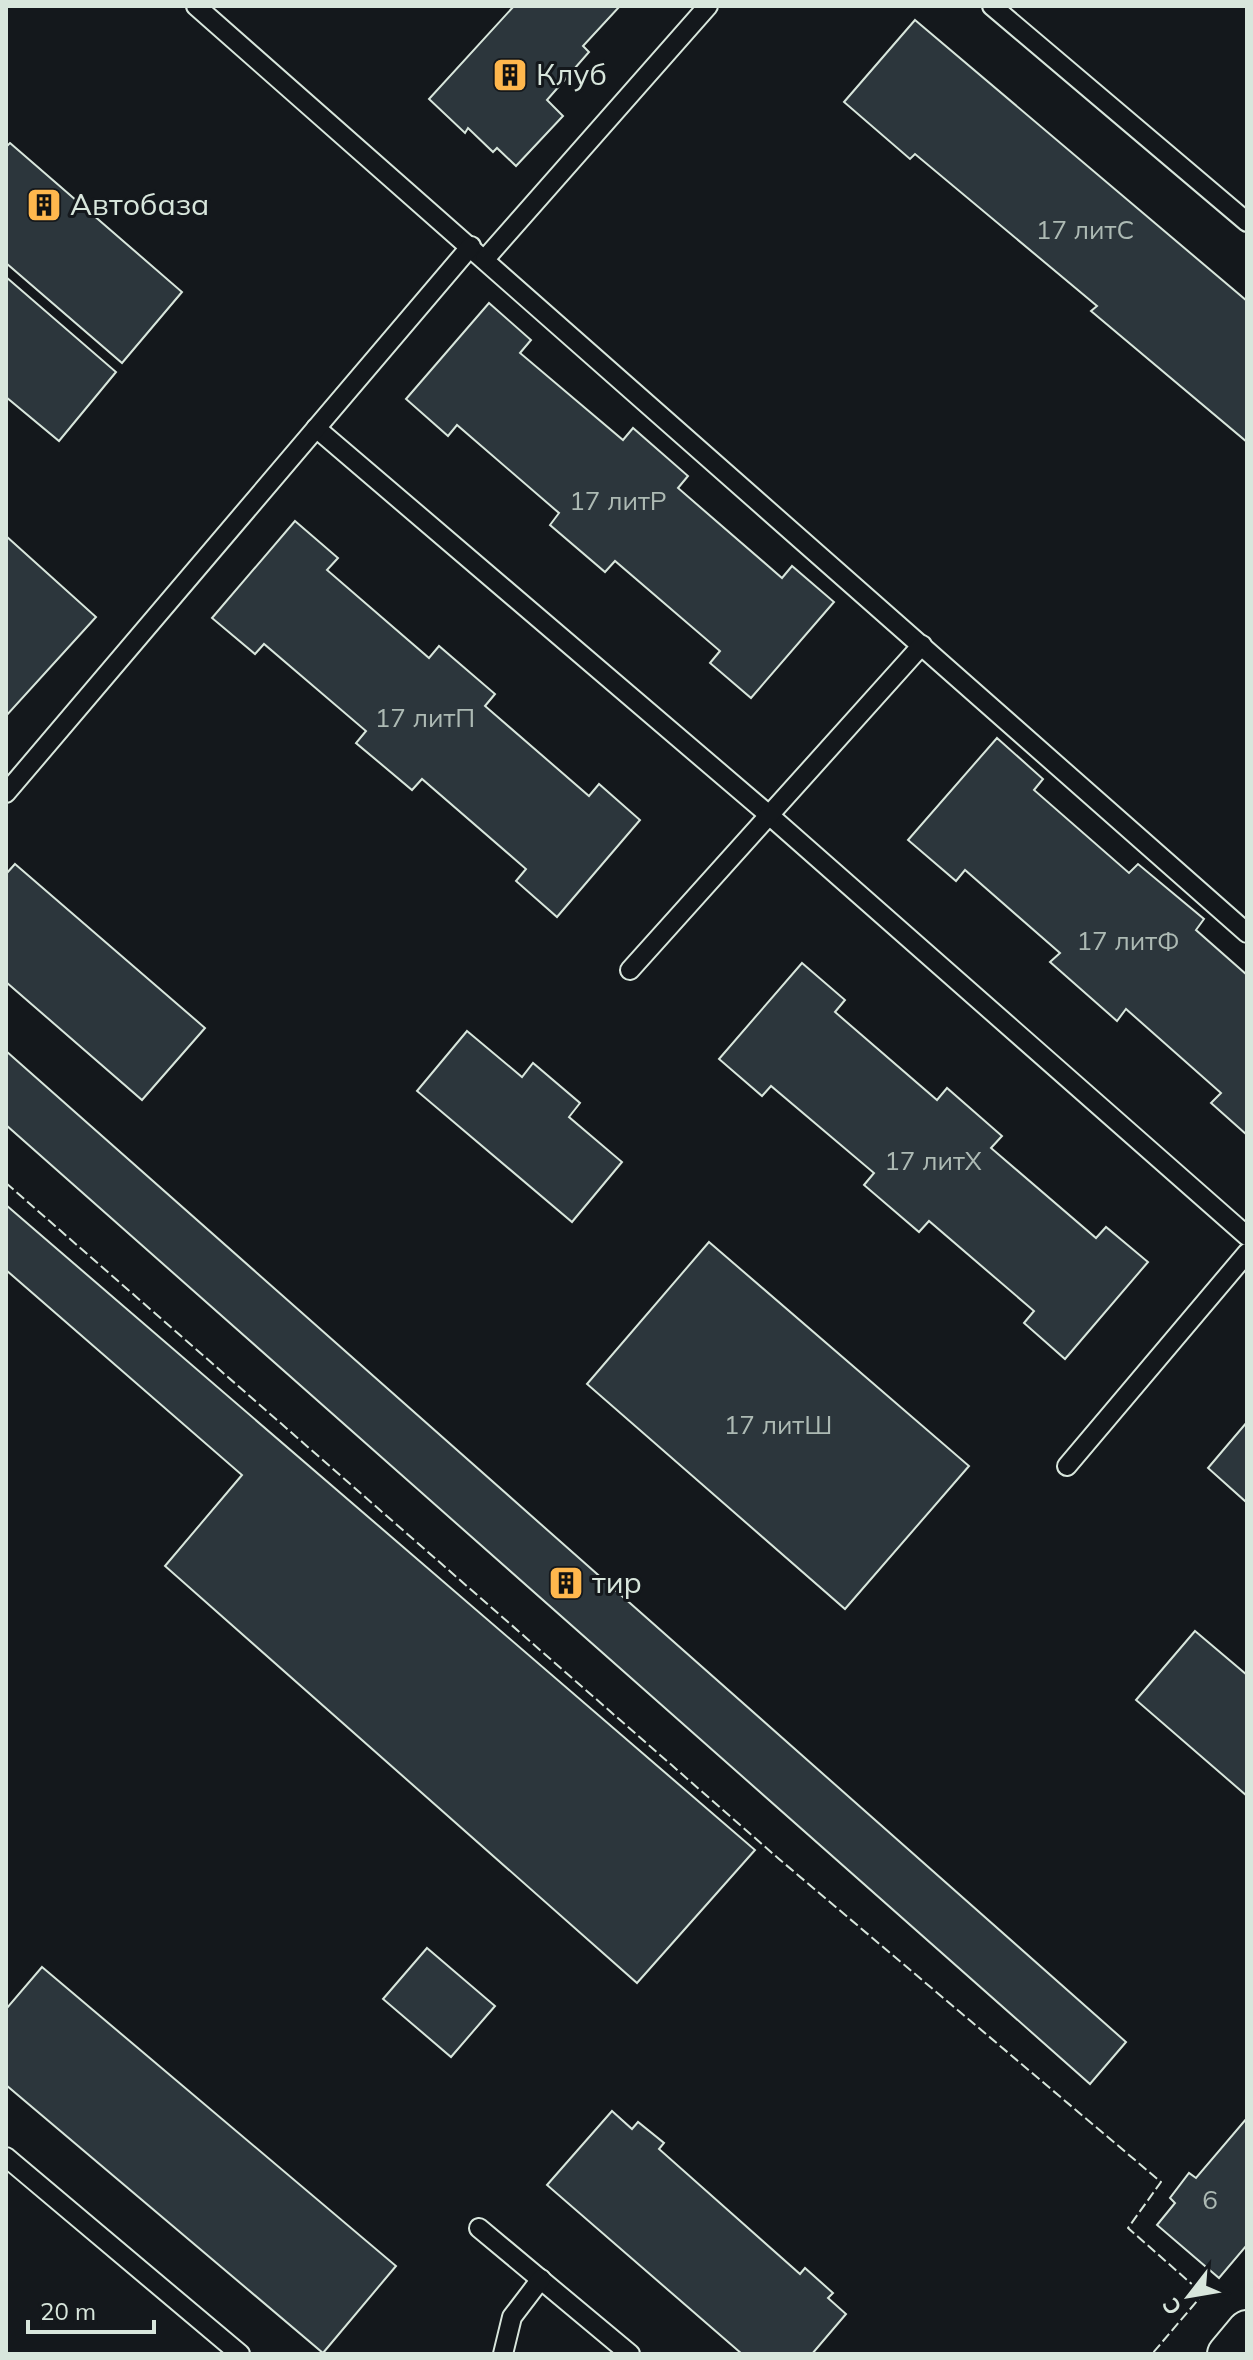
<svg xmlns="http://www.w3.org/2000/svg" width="1253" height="2360" font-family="Mulish,sans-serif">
	<rect width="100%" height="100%" fill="#14181c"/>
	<g fill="#2c363c" stroke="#d8e6dc" stroke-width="2">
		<path d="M514,6h106l-37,40 6,6 -42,48 16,16 -47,50 -19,-18 -4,4 -25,-24 -3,5 -36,-34z"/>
		<path d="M915,20l332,281v141l-156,-131 6,-5 -182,-152 -5,5 -66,-57z"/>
		<path d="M10,143l172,149 -60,71 -116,-100v-116z"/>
		<path d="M6,277l110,95 -57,69 -53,-44z"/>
		<path d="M489,303l42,37 -11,13 103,87 10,-12 55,48 -10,12 104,90 10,-12 42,36 -83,96 -41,-35 10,-12 -105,-90 -10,11 -55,-47 9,-12 -102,-88 -9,11 -42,-37z"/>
		<path d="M295,521l43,37 -11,12 102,88 10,-12 56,48 -10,12 104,90 10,-12 41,36 -83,97 -41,-36 10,-12 -104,-90 -10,11 -56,-47 10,-12 -102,-87 -9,10 -43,-36z"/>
		<path d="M6,536l90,81 -90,99z"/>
		<path d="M997,738l46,41 -9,11 95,83 9,-9 66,55 -8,11 51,45v160l-36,-32 10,-10 -95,-84 -9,12 -67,-59 10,-9 -95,-83 -9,11 -48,-41z"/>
		<path d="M15,864l190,164 -63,72 -136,-118v-108z"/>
		<path d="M802,963l43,37 -10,12 102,88 10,-12 55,48 -11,12 105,90 10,-11 42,35 -83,97 -41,-36 10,-12 -105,-90 -10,11 -55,-47 10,-12 -103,-87 -9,10 -43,-37z"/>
		<path d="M467,1031l55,46 11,-14 47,40 -11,14 53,45 -50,60 -155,-131z"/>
		<path d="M6,1051l1120,991 -36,42 -1084,-959z"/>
		<path d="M6,1205l749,645 -118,133 -472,-417 77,-91 -236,-205z"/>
		<path d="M709,1242l260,224 -124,143 -258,-225z"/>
		<path d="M1247,1422v77l-2,2 -37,-33z"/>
		<path d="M1195,1631l52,44v121l-111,-96z"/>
		<path d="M427,1948l68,58 -44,51 -68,-58z"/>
		<path d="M42,1967l354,299 -73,87 -317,-268v-76z"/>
		<path d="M612,2111l20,18 6,-7 26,21 -5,6 141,125 5,-6 28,25 -5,5 18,16 -34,40h-70l-195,-169z"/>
		<path d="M1247,2118v127l-28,33 -62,-53 18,-22 -5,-5 19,-25 7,5z"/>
	</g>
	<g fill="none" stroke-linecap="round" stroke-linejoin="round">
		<g stroke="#d8e6dc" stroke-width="22">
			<g id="lane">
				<path d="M196,6l1051,927"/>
				<path d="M992,6l255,216"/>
				<path d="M485,259l223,-253"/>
				<path d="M316,428l453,387 478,421"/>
				<path d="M6,793l465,-547"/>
				<path d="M630,970l292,-325"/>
				<path d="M1067,1466l180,-213"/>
				<path d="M6,2157l234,197"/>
				<path d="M479,2228l151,126"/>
				<path d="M503,2354l9,-37 29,-38"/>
			</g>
		</g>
		<g stroke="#d8e6dc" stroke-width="42">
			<path id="street" d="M1227,2354l20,-24"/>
		</g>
		<use href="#lane" stroke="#14181c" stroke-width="18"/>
		<use href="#street" stroke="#14181c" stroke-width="38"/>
		<path stroke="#d8e6dc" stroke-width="2" stroke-dasharray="10 4" stroke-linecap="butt" d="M6,1183l773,676 382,323 -33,46 75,66 -51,60"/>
	</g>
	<defs>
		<g id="building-square" transform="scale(1.8)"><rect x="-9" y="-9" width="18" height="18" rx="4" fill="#ffb74d" stroke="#14181c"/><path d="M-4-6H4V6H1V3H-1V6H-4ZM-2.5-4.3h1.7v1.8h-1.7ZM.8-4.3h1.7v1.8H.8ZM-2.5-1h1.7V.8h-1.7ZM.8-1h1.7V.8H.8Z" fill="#111"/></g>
	</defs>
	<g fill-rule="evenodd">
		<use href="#building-square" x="510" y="75"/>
		<use href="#building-square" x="44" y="205"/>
		<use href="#building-square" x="566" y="1583"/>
	</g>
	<g text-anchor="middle" stroke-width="6" stroke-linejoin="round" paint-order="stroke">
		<g font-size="26" fill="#adbab4">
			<text x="1085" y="239">17 литС</text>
			<text x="618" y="510">17 литР</text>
			<text x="425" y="727">17 литП</text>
			<text x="1128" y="950">17 литФ</text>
			<text x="933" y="1170">17 литХ</text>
			<text x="778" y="1434">17 литШ</text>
			<text x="1210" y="2209">6</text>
		</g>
		<g font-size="30" fill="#d8e6dc" stroke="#14181c" text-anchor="start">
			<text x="536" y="85">Клуб</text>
			<text x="70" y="215">Автобаза</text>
			<text x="592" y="1593">тир</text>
		</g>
	</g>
	<rect width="1253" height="2360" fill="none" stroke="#d8e6dc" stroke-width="16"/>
	<g transform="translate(1189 2296) rotate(239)" stroke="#14181c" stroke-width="6" paint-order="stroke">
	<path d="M0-6L14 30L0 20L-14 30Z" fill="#d8e6dc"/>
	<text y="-12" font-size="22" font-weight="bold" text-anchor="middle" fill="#d8e6dc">С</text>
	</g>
	<path d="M28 2320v12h126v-12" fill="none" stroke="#d8e6dc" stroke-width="4"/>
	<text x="40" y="2320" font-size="24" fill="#d8e6dc" stroke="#14181c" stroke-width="6" paint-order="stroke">20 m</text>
</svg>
